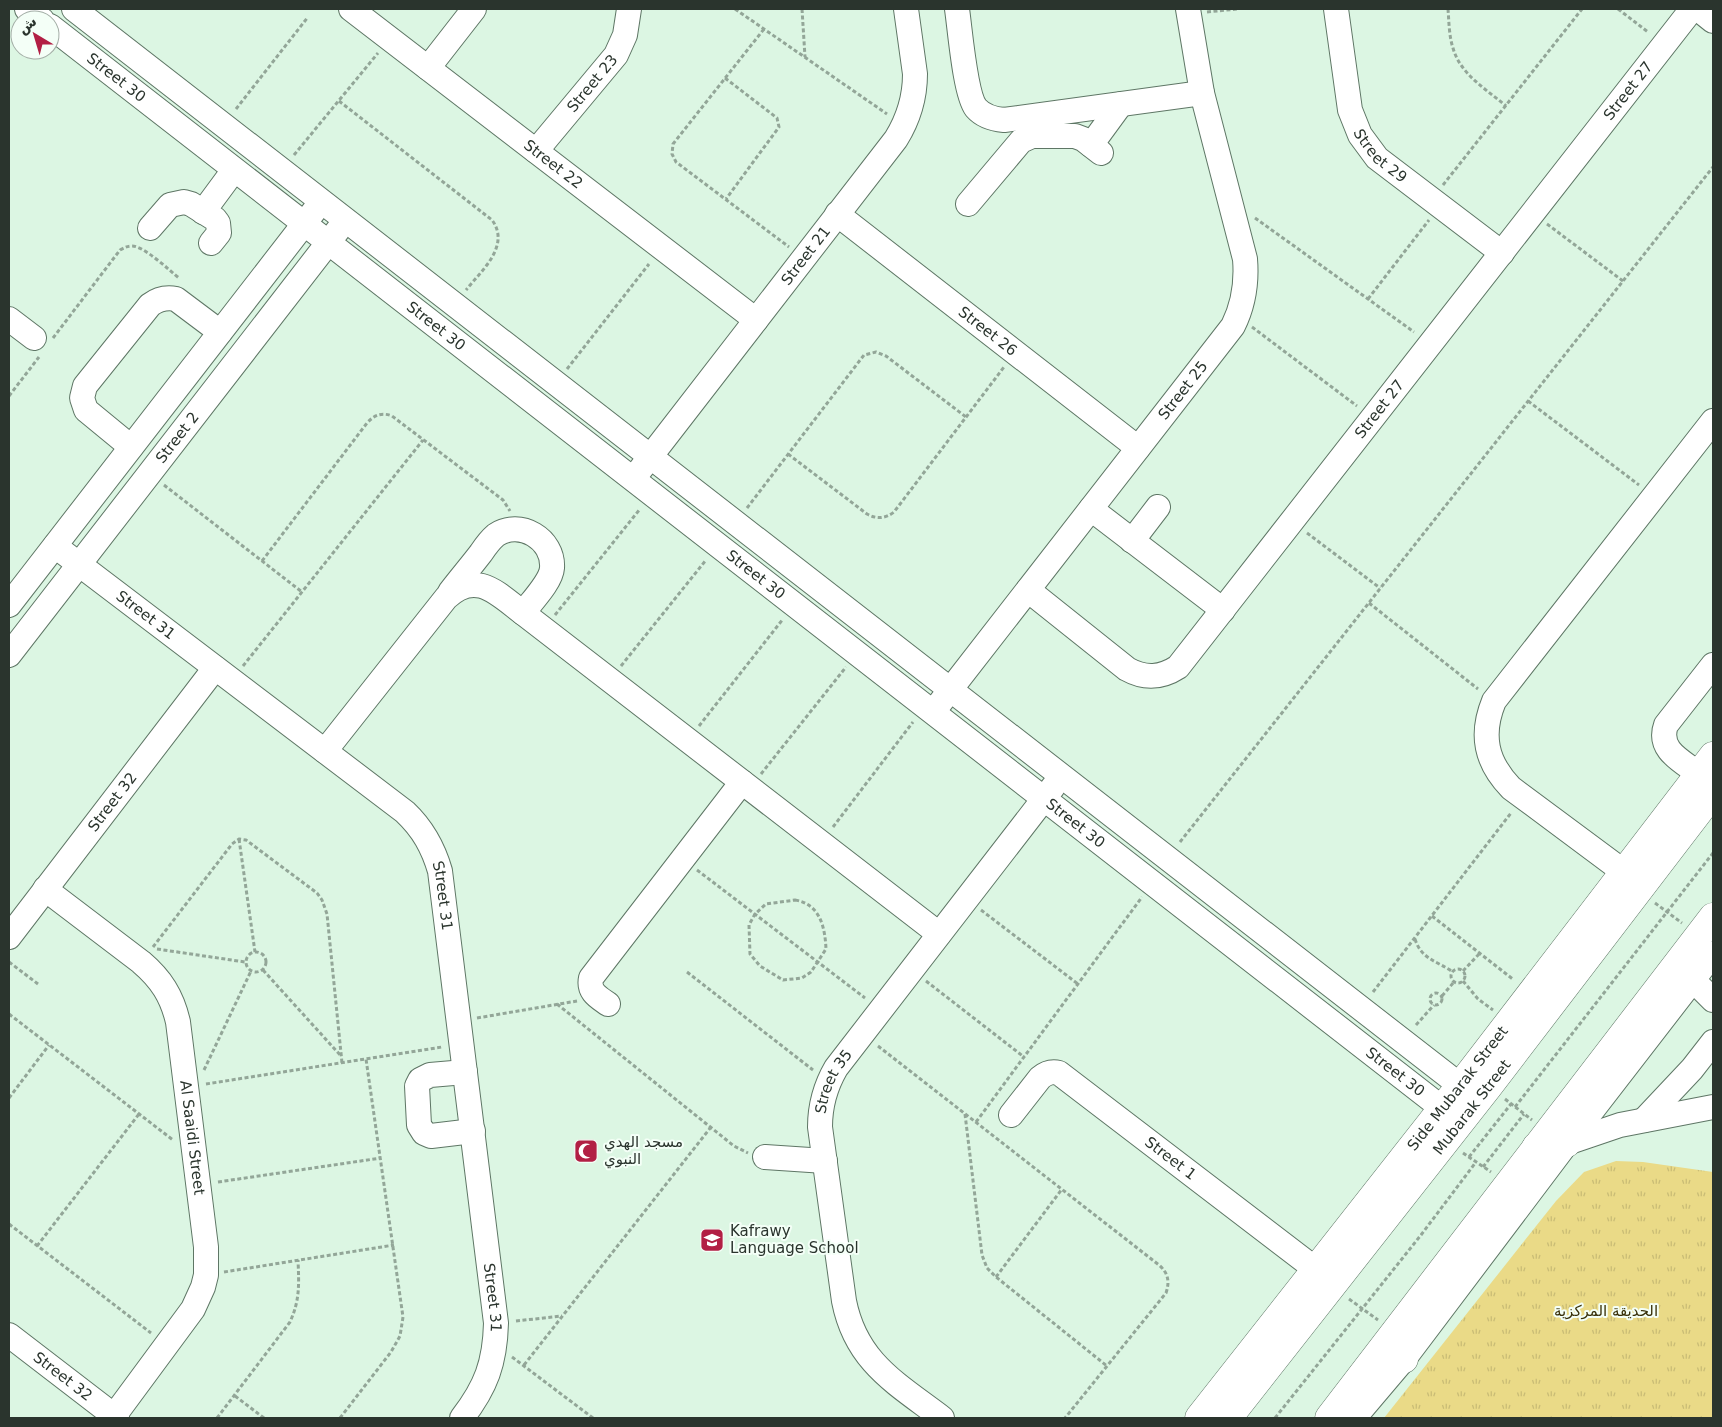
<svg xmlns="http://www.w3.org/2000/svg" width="1722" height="1427" font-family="'DejaVu Sans','Noto Naskh Arabic',sans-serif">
	<defs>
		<pattern id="park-tufts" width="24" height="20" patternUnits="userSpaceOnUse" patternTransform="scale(1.25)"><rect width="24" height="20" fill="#eada87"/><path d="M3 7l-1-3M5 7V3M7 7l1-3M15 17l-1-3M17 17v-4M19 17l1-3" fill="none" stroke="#c9bc75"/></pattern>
	</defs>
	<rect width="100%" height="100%" fill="#dcf6e3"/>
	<path fill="url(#park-tufts)" d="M1616,1161l27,1 70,10v246h-329l172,-217 28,-29z"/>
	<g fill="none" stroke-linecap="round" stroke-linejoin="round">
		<g stroke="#5e7665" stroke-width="26">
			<g id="minor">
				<path d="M27,9l15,11"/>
				<path d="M74,9l1401,1088"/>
				<path id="s1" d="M351,9l405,311"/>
				<path d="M957,9c3,20 8,85 19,99 7,8 17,11 28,12l198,-27"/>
				<path id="s2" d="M1336,9l14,101 10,25 17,23 125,95"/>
				<path d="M1698,9l15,12"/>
				<path id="s3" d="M50,26l1406,1093"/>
				<path d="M428,68l46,-59"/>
				<path d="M1091,145l30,-41"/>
				<path id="s4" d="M536,151l80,-96 9,-20 4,-26"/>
				<path d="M968,204l53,-63 11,-5h43l8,3 18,14"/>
				<path d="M203,212l31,-42"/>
				<path id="s5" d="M837,214l301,234"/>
				<path d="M150,228l20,-23 14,-3 7,2 24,15 3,4 1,10 -8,10"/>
				<path d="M9,319l25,19"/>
				<path d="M131,447l-45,-37 -4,-12 3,-12 65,-81c8,-6 16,-8 26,-6l44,33"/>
				<path id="s6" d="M640,470l256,-331c13,-21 19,-41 19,-65l-9,-65"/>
				<path d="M1091,509l132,101"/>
				<path d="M1132,541l26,-34"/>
				<path id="s7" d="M55,546l350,266c18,17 28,35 35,59l56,452c-1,40 -10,64 -34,95"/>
				<path id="s8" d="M1028,590l99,79c18,10 34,9 51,-2l514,-658"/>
				<path d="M450,592c10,-13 21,-26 31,-39 4,-6 9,-13 15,-18 24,-16 58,4 56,33 -1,14 -21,34 -29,45"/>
				<path d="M9,605l305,-394"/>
				<path id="s9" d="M9,655l329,-425"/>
				<path id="s10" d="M940,703l293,-377c11,-22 14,-43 12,-67l-43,-166 -14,-84"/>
				<path d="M325,751l121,-153c30,-29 52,-4 77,15l416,321"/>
				<path d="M1699,774c-17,-13 -42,-24 -33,-49l47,-60"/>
				<path d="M1624,872l-113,-84c-25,-26 -31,-53 -17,-87l219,-280"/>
				<path id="s11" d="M45,889l96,73c20,17 31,34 37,60l28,225v28l-3,12 -10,22 -79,107"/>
				<path id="s12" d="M9,937l206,-269"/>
				<path d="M1693,980l20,20"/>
				<path d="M608,1004c-10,-7 -20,-12 -17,-26l151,-196"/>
				<path d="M465,1072l-35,3 -10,5 -3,6 2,39 5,8 7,3 42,-5"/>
				<path id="s13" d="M1011,1115l29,-37c6,-5 11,-7 19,-5l272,208"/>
				<path d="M1644,1120l48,-51 21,-27"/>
				<path d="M1567,1143l53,-18 93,-18"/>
				<path d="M765,1157l60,4"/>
				<path id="s14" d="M9,1335l108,83"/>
				<path id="s15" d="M942,1418c-46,-35 -86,-56 -98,-117l-24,-174c0,-22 5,-40 16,-59l217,-281"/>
				<path d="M1354,1418l50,-59 163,-216 146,-189"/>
			</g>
		</g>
		<g stroke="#5e7665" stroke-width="29">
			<g id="major">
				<path d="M1536,1147l31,-4"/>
				<path d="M1362,1376l42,-17"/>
				<path id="s16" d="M1199,1418l261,-332 253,-330"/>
				<path id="s17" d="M1228,1418l260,-331 225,-294"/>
				<path d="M1329,1418l384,-501"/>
			</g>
		</g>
		<g stroke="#93a698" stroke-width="3" stroke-dasharray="4 2.5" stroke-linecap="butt">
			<path d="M735,9l152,105"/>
			<path d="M802,9l3,48"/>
			<path d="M1448,9c1,13 1,27 5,39 7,26 33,41 53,58"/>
			<path d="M1618,9l30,23"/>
			<path d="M1207,12l30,-3"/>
			<path d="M764,29l-91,115 -1,10 4,8 113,85"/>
			<path d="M725,78l52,40 2,9 -53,72"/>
			<path d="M339,101l153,119c19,26 -11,51 -26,70"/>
			<path d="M236,109l72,-92"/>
			<path d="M294,155l84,-102"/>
			<path d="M1443,185l139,-176"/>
			<path d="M1255,218l159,114"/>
			<path d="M1547,224l76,57"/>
			<path d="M1368,299l61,-79"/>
			<path d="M1252,327l105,79"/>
			<path d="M53,338l67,-88c4,-2 7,-4 12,-4 12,0 37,24 47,32"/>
			<path d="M567,369l82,-105"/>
			<path d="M9,396l30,-39"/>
			<path d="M1528,401l111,84"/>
			<path d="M788,454l79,60c9,5 18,5 27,-2l110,-145"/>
			<path d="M164,485l138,107"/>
			<path d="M747,508l117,-153 12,-3 10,4 80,61"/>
			<path d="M1307,533l73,55"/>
			<path d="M262,561l105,-138c7,-8 15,-11 25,-7l111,84 7,11"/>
			<path d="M1369,603l109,86"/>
			<path d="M555,615l85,-106"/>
			<path d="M243,666l180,-226"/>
			<path d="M621,666l85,-106"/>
			<path d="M699,726l84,-107"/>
			<path d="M761,774l85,-107"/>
			<path d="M833,827l80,-105"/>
			<path d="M239,839l16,113"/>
			<path d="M1180,842l533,-675"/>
			<path d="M697,870l168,128"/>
			<path d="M795,900c25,4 30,27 31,49l-15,23 -9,6 -19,2 -23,-14 -10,-12 -1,-29 6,-11 11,-10z"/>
			<path d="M1655,903l27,20"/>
			<path d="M981,910l97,74"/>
			<path d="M1432,916l82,64"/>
			<path d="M1415,939c6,20 22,22 38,33"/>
			<path d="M153,947l79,-103 7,-5 7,1 71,53 5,7 5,14 15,149"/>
			<path d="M157,949l88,13"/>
			<circle cx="256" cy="962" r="10"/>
			<path d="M9,962l29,22"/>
			<circle cx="1458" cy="976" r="7"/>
			<path d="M263,970l78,86"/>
			<path d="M1463,971l17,-18"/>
			<path d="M687,972l126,98"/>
			<path d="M926,981l98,76"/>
			<path d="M1463,981l15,18 15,11"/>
			<path d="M1373,992l138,-179"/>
			<circle cx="1436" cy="999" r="6"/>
			<path d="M1442,996l12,-14"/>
			<path d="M557,1004l177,142 14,7"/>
			<path d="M9,1014l164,126"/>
			<path d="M477,1018l100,-17"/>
			<path d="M1416,1025l18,-20"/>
			<path d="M878,1046l281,219c9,8 11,16 7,28l-101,125"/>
			<path d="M204,1070l47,-99"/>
			<path d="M206,1084l236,-37"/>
			<path d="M9,1098l40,-53"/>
			<path d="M1505,1099l27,21"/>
			<path d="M1515,1107l198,-254"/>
			<path d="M965,1114l17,141 5,13 9,9 111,89"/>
			<path d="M976,1122l166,-225"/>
			<path d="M1463,1153l28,19"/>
			<path d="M1469,1157l42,-53"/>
			<path d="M1483,1167l41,-53"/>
			<path d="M218,1182l163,-24"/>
			<path d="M9,1224l142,109"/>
			<path d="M37,1246l102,-132"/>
			<path d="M224,1272l170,-27"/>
			<path d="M996,1277l66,-88"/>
			<path d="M1349,1299l29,21"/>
			<path d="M516,1321l46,-5"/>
			<path d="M512,1357l81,61"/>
			<path d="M524,1365l187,-238"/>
			<path d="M235,1396l29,22"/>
			<path d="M217,1418l73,-96c10,-22 9,-38 8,-62"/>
			<path d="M340,1418l51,-66 9,-16 3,-19 -37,-258"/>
			<path d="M1275,1418l146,-183 55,-73"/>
		</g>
		<use href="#minor" stroke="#fff" stroke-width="24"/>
		<use href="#major" stroke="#fff" stroke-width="28"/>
	</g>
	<defs>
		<g id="mosque-square" transform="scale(1.25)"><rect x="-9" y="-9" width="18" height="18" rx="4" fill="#b21f44" stroke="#f4fff7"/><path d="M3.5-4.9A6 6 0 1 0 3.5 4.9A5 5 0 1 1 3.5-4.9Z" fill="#fff"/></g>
		<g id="school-square" transform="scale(1.25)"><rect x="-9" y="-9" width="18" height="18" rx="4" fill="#b21f44" stroke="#f4fff7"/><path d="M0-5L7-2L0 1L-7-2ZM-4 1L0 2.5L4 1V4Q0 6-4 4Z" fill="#fff"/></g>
	</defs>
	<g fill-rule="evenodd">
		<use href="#mosque-square" x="586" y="1151"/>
		<use href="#school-square" x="712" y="1240"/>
	</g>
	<g text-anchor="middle" stroke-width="4" stroke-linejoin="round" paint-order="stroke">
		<g font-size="15" fill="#2a342d" stroke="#f4fff7">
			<text dy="5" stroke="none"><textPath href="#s3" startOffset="84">Street 30</textPath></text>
			<text dy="5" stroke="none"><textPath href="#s4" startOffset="88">Street 23</textPath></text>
			<text dy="5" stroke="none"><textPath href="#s8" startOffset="912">Street 27</textPath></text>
			<text dy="5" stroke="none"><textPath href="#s2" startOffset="158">Street 29</textPath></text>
			<text dy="5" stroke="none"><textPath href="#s1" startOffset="255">Street 22</textPath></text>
			<text dy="5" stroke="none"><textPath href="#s6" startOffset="271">Street 21</textPath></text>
			<text dy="5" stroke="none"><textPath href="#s3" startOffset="489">Street 30</textPath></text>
			<text dy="5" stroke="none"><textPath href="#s5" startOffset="191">Street 26</textPath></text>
			<text dy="5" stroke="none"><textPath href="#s10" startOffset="396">Street 25</textPath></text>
			<text dy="5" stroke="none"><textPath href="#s8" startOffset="508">Street 27</textPath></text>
			<text dy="5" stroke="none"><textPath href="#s9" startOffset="275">Street 2</textPath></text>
			<text dy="5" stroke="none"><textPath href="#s3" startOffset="894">Street 30</textPath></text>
			<text dy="5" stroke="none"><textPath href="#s7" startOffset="114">Street 31</textPath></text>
			<text dy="5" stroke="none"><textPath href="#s12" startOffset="170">Street 32</textPath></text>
			<text dy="5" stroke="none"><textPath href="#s3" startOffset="1299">Street 30</textPath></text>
			<text dy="5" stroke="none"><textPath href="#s7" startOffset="534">Street 31</textPath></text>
			<text dy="5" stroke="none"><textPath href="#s3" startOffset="1704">Street 30</textPath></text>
			<text dy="5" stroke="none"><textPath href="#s15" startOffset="381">Street 35</textPath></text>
			<text dy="5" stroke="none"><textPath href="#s16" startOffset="419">Side Mubarak Street</textPath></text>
			<text dy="5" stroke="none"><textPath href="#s17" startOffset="395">Mubarak Street</textPath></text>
			<text dy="5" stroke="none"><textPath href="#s11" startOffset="309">Al Saaidi Street</textPath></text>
			<text dy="5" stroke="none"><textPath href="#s13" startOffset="208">Street 1</textPath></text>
			<text dy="5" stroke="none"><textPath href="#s7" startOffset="939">Street 31</textPath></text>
			<text dy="5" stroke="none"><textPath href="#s14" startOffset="68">Street 32</textPath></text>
		</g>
		<g font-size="15" fill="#2a342d" stroke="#f4fff7" text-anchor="start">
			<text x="604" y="1147">مسجد الهدي<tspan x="604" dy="17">النبوي</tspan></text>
			<text x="730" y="1236">Kafrawy<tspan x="730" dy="17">Language School</tspan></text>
		</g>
		<g font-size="15" fill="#393109" stroke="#f4fff7">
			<text x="1606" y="1316">الحديقة المركزية</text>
		</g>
	</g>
	<rect width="1722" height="1427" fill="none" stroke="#2a342d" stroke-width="20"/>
	<g transform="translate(35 35) rotate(322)"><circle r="24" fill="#f4fff7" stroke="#a3aea6"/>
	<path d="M0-4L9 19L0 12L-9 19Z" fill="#b21f44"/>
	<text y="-8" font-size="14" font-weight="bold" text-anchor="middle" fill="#2a342d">ش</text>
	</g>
</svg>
